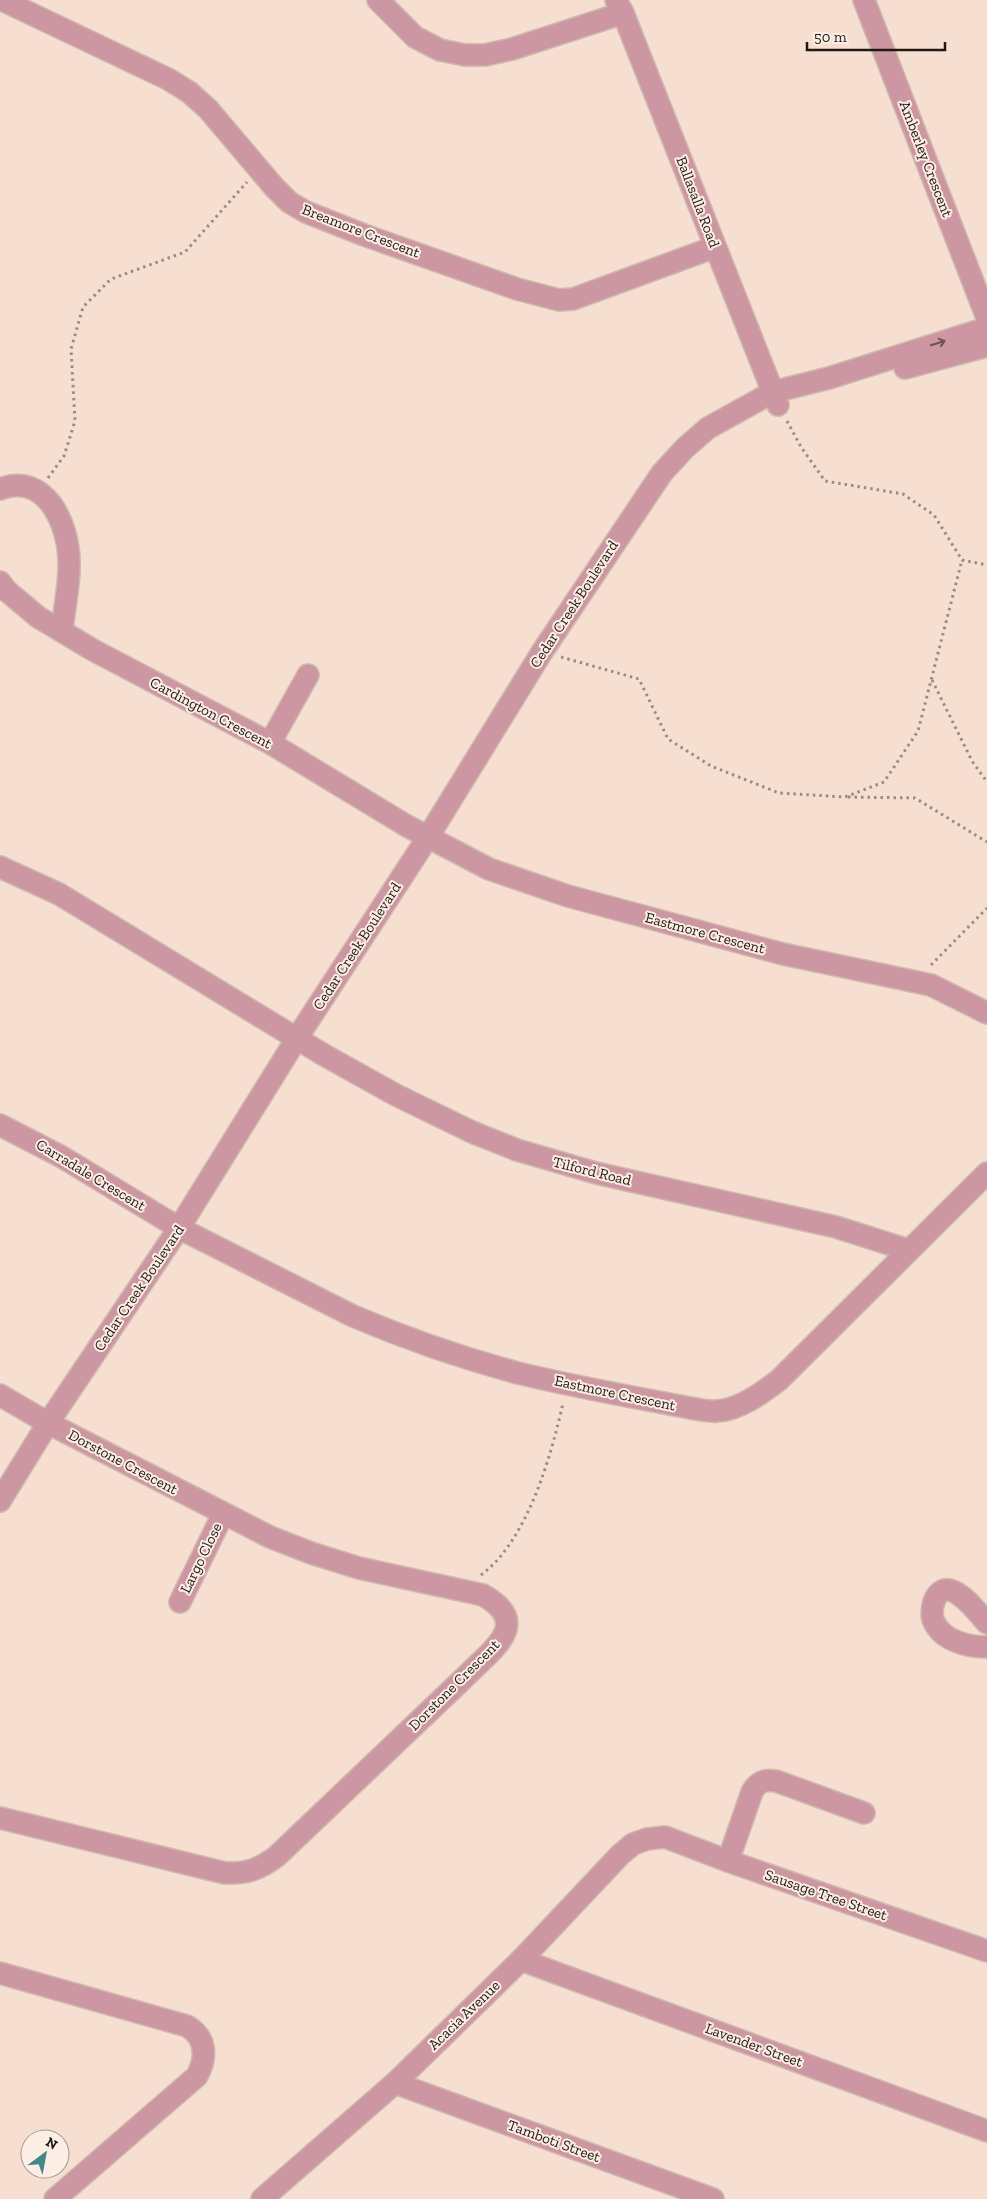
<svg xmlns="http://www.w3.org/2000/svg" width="987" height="2199" font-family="'Zilla Slab',serif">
	<rect width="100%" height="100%" fill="#f6dfd0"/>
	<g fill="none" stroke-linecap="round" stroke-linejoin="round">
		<g stroke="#cfbbae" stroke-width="24">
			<g id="minor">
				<path d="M2,0l166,79 21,13 19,17 66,78 15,15 17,10 58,23 153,54 42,11 14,-1 142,-52"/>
				<path d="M378,0l37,37 25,13 25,5h20l27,-6 111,-36"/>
				<path d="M616,0l7,13 155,392"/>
				<path d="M864,0l123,318"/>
				<path d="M905,368l82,-22"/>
				<path d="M0,489c45,-18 69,35 69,73 1,22 -5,46 -7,69"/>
				<path d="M0,582l7,9 31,26 55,33 177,93 137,83 82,43 79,27 215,58 148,31 56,28"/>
				<path d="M270,743l38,-68"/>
				<path d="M0,867l59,27 265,161 72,40 76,37 45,18 79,23 240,54 72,23"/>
				<path d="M0,1125l62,32 117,71 174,88c54,23 109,42 165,57 57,14 115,24 172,35 8,1 18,4 27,3 22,-1 45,-18 62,-31l208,-207"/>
				<path d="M0,1395l48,28 222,114 41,16 48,15 124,27c51,29 8,55 -19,83l-187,178c-17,13 -30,18 -52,17l-225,-55"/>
				<path d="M0,1501l48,-78 131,-195 118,-190 131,-201 114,-185 120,-179 23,-25 23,-20 65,-36 56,-14 158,-50"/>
				<path d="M180,1602l43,-88"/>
				<path d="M987,1623c-10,-11 -23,-29 -37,-33 -16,-3 -21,22 -16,32 9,19 34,25 53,25"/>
				<path d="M728,1861l24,-69c6,-10 12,-13 24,-11l88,32"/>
				<path d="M521,1960l466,171"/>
				<path d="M0,1973l187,53c20,12 20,31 10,50l-142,123"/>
				<path d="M395,2083l318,116"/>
				<path d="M262,2199l133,-116 126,-123 99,-105 13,-11 14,-5 18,-2 63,24 259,90"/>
			</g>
		</g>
		<g stroke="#9b8b80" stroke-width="3" stroke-dasharray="2.5 4" stroke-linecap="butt">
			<path d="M787,421l14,26 24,34 78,13 31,21 28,45 25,5"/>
			<path d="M48,478l16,-22 11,-35 -4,-72 12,-42 28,-28 74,-27 62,-70"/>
			<path d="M561,657l78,22 29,60 43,27 68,27 66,4 39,-15 34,-51 44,-171"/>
			<path d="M932,680l40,81 15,21"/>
			<path d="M848,797l67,1 72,44"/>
			<path d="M931,965l56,-57"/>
			<path d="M481,1575c46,-34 70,-118 82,-172"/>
		</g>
		<use href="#minor" stroke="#cc97a2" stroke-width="21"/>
	</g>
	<defs><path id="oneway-shaft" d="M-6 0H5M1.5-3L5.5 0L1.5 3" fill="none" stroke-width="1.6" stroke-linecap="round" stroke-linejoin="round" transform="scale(1.25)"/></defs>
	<use stroke="#6d5153" href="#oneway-shaft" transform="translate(938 343) rotate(-17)"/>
	<g text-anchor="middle" stroke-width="4" stroke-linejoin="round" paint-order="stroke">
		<g font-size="15" fill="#201813" stroke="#fceee5">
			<text transform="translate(926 159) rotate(69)" y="5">Amberley Crescent</text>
			<text transform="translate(698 202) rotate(69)" y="5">Ballasalla Road</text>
			<text transform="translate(361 231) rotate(21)" y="5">Breamore Crescent</text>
			<text transform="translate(574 604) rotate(-57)" y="5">Cedar Creek Boulevard</text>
			<text transform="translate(211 713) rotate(28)" y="5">Cardington Crescent</text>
			<text transform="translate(705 933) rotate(15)" y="5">Eastmore Crescent</text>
			<text transform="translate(357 946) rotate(-57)" y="5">Cedar Creek Boulevard</text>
			<text transform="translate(592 1171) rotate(14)" y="5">Tilford Road</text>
			<text transform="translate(91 1175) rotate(31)" y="5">Carradale Crescent</text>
			<text transform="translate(139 1288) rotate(-56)" y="5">Cedar Creek Boulevard</text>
			<text transform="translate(615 1393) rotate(12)" y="5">Eastmore Crescent</text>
			<text transform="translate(123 1462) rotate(28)" y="5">Dorstone Crescent</text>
			<text transform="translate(201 1558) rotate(-64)" y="5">Largo Close</text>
			<text transform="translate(454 1685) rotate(-45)" y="5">Dorstone Crescent</text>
			<text transform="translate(826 1895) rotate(19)" y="5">Sausage Tree Street</text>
			<text transform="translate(464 2015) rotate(-44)" y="5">Acacia Avenue</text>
			<text transform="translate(754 2045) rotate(20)" y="5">Lavender Street</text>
			<text transform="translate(554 2141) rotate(20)" y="5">Tamboti Street</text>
		</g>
	</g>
	<g transform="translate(45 2154) rotate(32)"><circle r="24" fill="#fceee5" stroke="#a49891"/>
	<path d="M0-4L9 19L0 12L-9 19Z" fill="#418988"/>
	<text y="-8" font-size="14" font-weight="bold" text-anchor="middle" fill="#201813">N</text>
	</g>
	<path d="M807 42v8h138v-8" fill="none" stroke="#201813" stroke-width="2.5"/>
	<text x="814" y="42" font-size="15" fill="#201813" stroke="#fceee5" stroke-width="4" paint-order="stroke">50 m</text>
</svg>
